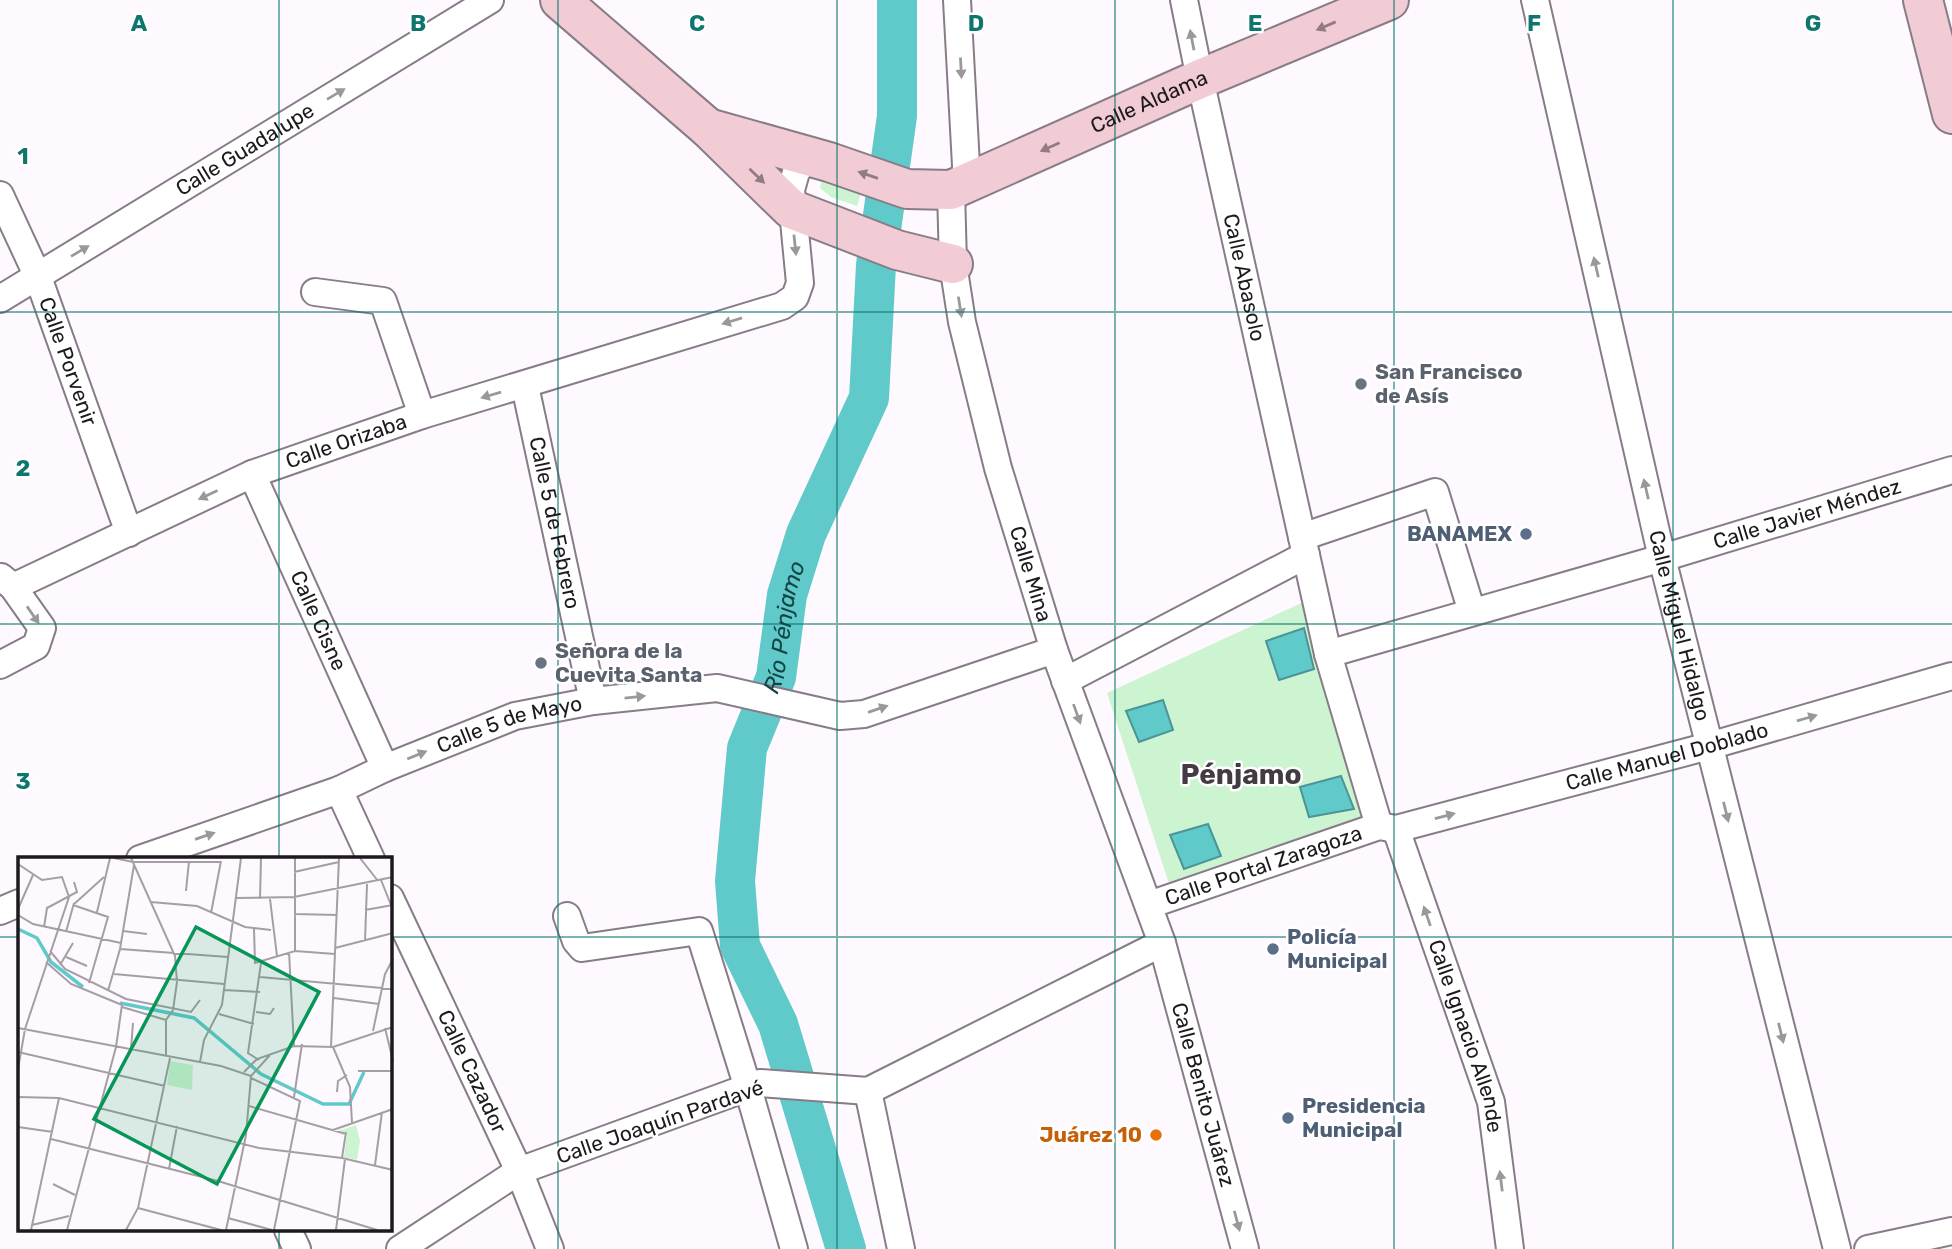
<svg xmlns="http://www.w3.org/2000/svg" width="1952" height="1249" font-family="Rubik,sans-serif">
	<rect width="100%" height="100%" fill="#fef9fe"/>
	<g fill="#ccf4d0">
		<path d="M823,176l42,4 -8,26 -26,-9 -11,-9z"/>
		<path d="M1310,599l65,220 -203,74 -65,-200z"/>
	</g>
	<g fill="#60c9ca" stroke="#4c9496" stroke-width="2">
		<path d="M1304,628l10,41 -35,11 -13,-39z"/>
		<path d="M1163,700l10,30 -34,12 -13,-31z"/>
		<path d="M1341,776l13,33 -45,8 -9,-30z"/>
		<path d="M1208,824l13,32 -37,13 -14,-34z"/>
	</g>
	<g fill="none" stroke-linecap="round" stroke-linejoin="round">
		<path stroke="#60c9ca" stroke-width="40" id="s1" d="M846,1249l-68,-225 -38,-78 -5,-65 12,-133 29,-71 11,-82 19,-61 63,-136 7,-133 21,-149v-116"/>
		<g stroke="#877c87" stroke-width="30">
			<g id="street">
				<path d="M957,0l10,184"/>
				<path id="s2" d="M1184,0l16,79 128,575 51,172"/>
				<path id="s3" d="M1535,0l127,558 175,691"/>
				<path id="s4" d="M951,190l2,74 9,58 36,146 56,182 108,293 83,306"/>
				<path id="s5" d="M0,195l38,82 91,256"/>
				<path d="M315,292l68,9 39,114"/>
				<path id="s6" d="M0,299l490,-299"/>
				<path id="s7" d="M525,386l68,315"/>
				<path id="s8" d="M252,474l133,294"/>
				<path d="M1302,537l133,-45 37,120"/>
				<path id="s9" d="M13,587l239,-113 170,-59 360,-109 13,-9 5,-14 -9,-93 5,-18 12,-15"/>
				<path id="s10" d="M1328,654l334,-96 290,-88"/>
				<path d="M0,665l36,-19 6,-18 -29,-41 -12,-10"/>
				<path d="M1065,681l241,-126"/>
				<path d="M339,790l32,69"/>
				<path id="s11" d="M1396,829l95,273 19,147"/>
				<path id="s12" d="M140,859l199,-69 46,-22 130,-52 78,-15 124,-13 123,28 24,-2 190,-64"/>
				<path id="s13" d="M390,898l129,273 31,78"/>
				<path id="s14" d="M1149,905l230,-79 17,3 313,-83 243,-70"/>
				<path d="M0,911l19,-8"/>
				<path d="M567,916l9,25 6,7 117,-17 49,157 46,161"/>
				<path d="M868,1091l33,158"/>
				<path d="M288,1230l9,19"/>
				<path d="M400,1249l119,-78 241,-88 108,8 294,-148"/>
				<path d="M1868,1249l84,-18"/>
			</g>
		</g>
		<g stroke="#877c87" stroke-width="42">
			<g id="secondary">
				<path d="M560,0l148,128 83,81 106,41 56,14"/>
				<path d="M1923,0l29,114"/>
				<path id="s15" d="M708,128l121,34 78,27 44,1 249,-111 189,-79"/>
			</g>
		</g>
		<use href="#street" stroke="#fff" stroke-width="26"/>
		<use href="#secondary" stroke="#f2ccd5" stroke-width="38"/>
	</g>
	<defs><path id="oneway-solid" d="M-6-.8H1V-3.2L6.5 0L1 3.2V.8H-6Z" transform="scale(1.75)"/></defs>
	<g fill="#937b83">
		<use href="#oneway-solid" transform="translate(1326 26) rotate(157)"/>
		<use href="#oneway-solid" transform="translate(1050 147) rotate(156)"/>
		<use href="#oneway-solid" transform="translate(868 175) rotate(-161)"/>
		<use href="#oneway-solid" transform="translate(757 176) rotate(44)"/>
	</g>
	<g fill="#9a989a">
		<use href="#oneway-solid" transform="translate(1192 40) rotate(-101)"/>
		<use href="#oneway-solid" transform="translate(961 68) rotate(87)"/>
		<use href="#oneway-solid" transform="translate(336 94) rotate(-31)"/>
		<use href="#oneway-solid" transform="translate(795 245) rotate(84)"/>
		<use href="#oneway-solid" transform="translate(80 251) rotate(-31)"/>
		<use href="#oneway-solid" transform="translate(1596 267) rotate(-103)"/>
		<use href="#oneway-solid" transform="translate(960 307) rotate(81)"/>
		<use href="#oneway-solid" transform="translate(732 321) rotate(163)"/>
		<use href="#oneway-solid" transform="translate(491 395) rotate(164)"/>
		<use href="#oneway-solid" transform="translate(1646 489) rotate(-103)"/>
		<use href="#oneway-solid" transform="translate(208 495) rotate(155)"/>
		<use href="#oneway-solid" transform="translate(33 615) rotate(55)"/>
		<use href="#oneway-solid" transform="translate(635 697) rotate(-6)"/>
		<use href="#oneway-solid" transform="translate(878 709) rotate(-19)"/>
		<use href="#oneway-solid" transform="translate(1077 714) rotate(70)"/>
		<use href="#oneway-solid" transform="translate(1807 718) rotate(-16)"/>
		<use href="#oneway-solid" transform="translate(417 755) rotate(-22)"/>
		<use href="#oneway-solid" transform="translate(1726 812) rotate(76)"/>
		<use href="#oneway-solid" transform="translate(1445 816) rotate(-15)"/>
		<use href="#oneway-solid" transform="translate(205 836) rotate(-19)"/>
		<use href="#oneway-solid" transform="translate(1427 916) rotate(-109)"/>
		<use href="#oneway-solid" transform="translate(1781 1033) rotate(76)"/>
		<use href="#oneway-solid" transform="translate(1501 1181) rotate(-97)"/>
		<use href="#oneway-solid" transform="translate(1237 1221) rotate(75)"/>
	</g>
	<path fill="none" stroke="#0f766e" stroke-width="2" stroke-opacity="0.55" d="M279,0v859M558,0v1249M837,0v1249M1115,0v1249M1394,0v1249M1673,0v1249M0,312h1952M0,624h1952M0,937h19M390,937h1562M279,1230v19"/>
	<g fill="#6b7280" stroke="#fff" stroke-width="2.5">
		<circle cx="1361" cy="384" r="7"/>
		<circle cx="541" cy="663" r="7"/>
	</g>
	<g fill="#5c6f8a" stroke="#fff" stroke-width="2.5">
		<circle cx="1526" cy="534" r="7"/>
		<circle cx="1273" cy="949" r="7"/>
		<circle cx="1288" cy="1118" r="7"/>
	</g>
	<circle fill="#e8710a" stroke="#fff" stroke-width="2.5" cx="1156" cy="1135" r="7"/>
	<g text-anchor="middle" stroke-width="5" stroke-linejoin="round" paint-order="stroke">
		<g font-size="21" fill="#1e191e" stroke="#fff">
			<text dy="7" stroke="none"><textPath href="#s15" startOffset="469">Calle Aldama</textPath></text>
			<text dy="7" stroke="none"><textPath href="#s6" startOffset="287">Calle Guadalupe</textPath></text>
			<text dy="7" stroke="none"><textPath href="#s2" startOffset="284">Calle Abasolo</textPath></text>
			<text dy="7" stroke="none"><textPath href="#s5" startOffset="180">Calle Porvenir</textPath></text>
			<text dy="7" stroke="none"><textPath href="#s9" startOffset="364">Calle Orizaba</textPath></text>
			<text dy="7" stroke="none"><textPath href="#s10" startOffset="499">Calle Javier Méndez</textPath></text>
			<text dy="7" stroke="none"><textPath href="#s7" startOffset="140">Calle 5 de Febrero</textPath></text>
			<text dy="7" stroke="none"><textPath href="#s4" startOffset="394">Calle Mina</textPath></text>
			<text dy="7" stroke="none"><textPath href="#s8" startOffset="161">Calle Cisne</textPath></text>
			<text dy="7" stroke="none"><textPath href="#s3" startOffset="642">Calle Miguel Hidalgo</textPath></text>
			<text dy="7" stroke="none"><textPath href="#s12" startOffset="394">Calle 5 de Mayo</textPath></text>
			<text dy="7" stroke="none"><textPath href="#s14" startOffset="541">Calle Manuel Doblado</textPath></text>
			<text dy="7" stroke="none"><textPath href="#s14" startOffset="121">Calle Portal Zaragoza</textPath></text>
			<text dy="7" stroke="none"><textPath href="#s11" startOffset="219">Calle Ignacio Allende</textPath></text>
			<text dy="7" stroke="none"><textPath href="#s13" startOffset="192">Calle Cazador</textPath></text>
			<text dy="7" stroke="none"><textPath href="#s4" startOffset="943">Calle Benito Juárez</textPath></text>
			<text transform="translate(660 1122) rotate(-19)" y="7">Calle Joaquín Pardavé</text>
		</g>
		<g font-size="21" font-weight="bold" fill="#5b616d" stroke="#fff" text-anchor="start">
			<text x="1375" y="379">San Francisco<tspan x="1375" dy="24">de Asís</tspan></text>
			<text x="555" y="658">Señora de la<tspan x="555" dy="24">Cuevita Santa</tspan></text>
		</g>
		<g font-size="21" font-weight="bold" fill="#4e5e75" stroke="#fff" text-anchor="start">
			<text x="1512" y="541" text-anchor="end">BANAMEX</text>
			<text x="1287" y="944">Policía<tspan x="1287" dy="24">Municipal</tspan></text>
			<text x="1302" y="1113">Presidencia<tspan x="1302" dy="24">Municipal</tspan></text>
		</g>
		<g font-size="21" font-weight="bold" fill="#c56008" stroke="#fff" text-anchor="end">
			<text x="1142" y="1142">Juárez 10</text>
		</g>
		<g font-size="23" font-style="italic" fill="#134344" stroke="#fff">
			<text dy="8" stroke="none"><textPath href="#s1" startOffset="648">Río Pénjamo</textPath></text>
		</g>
		<g font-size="28" font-weight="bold" fill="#433a43" stroke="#fff">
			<text x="1241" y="784">Pénjamo</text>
		</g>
	</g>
	<g transform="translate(18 857)">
		<rect width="374" height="374" fill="#fef9fe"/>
		<path d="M152,204l23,4 -1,25 -25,-5zM338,268l4,16 -3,19 -13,-3 3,-23 -9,-3z" fill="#ccf4d0"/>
		<path fill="none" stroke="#60c9ca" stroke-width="3.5" d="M0,72l19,9 14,24 32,25M102,146l74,15 67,56 62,30h26l15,-32"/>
		<path fill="none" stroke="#a49fa4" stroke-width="2" d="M96,1l19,4h88M113,1l44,98 2,26 -4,28 -7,10v37M277,1v93M342,1l18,23M0,7l24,16 20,-3 7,20 -44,132 -7,40M276,15l45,-10M363,23l10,25M168,34l3,-30M218,41l58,-1 99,-20M242,42l1,-41M252,42l7,57M133,45l46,4 48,21 26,3M55,48l35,12 -19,66M55,48l31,-28M0,52l15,-34M347,53l28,-5M79,55l13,-54M193,56l10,-52M276,57l43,1M0,58l15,9 88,19M26,70l3,-19 30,-16 -3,-10M236,72l1,34 40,-12 40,3M105,74l24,3M48,75l8,-29M347,84l2,-57M317,91l58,-15M102,92l108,8M32,94l15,18 61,30 65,13 9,-12M271,95l5,94M48,100l21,9M28,105l25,22 51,21 -6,42 -49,183M42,108l13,-22M96,117l110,10M242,120l133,12M206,133l36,2M90,134l12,-42 14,-84M316,141l45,6M104,150l44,13M238,155l14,2 4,-6M201,157l35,10M0,171l203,38 30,10M367,171l8,33M355,174l12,-57 8,-15M313,190l8,-189M315,190l17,40 2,36M113,192l2,-26M0,195l147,34M241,203l-11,-7 13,-90M182,205l4,-22 18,-35 19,-147M340,214h35M226,215l13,-13 37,-13 39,1 60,-20M233,221l49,23 -26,129M319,235l1,-11 9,-6M0,240l41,1 200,50 83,10 51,12M276,240l8,-53M231,249l97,28M0,270l35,5M315,273l60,-21M33,282l167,42 159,49M324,301l4,-26M357,308l7,-53M151,312l8,-43M35,327l22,11M120,351l83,22M210,361l44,12M14,368l37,-9M13,373l28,-132M108,373l12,-22 32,-150M208,373l20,-95 5,-59 19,-21M318,373l9,-71"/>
		<path fill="#069657" fill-opacity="0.15" stroke="#069657" stroke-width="3.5" d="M178,70l123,65 -102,192 -123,-65z"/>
		<rect width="374" height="374" fill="none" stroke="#1e191e" stroke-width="3.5"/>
	</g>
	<g font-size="23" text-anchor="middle" font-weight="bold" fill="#0f766e" stroke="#fff" stroke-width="5" stroke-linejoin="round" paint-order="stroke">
		<text x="139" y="31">A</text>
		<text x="418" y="31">B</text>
		<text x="697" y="31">C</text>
		<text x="976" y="31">D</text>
		<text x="1255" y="31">E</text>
		<text x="1534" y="31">F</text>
		<text x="1813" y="31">G</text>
		<text x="23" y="164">1</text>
		<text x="23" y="476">2</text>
		<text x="23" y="789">3</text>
	</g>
</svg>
